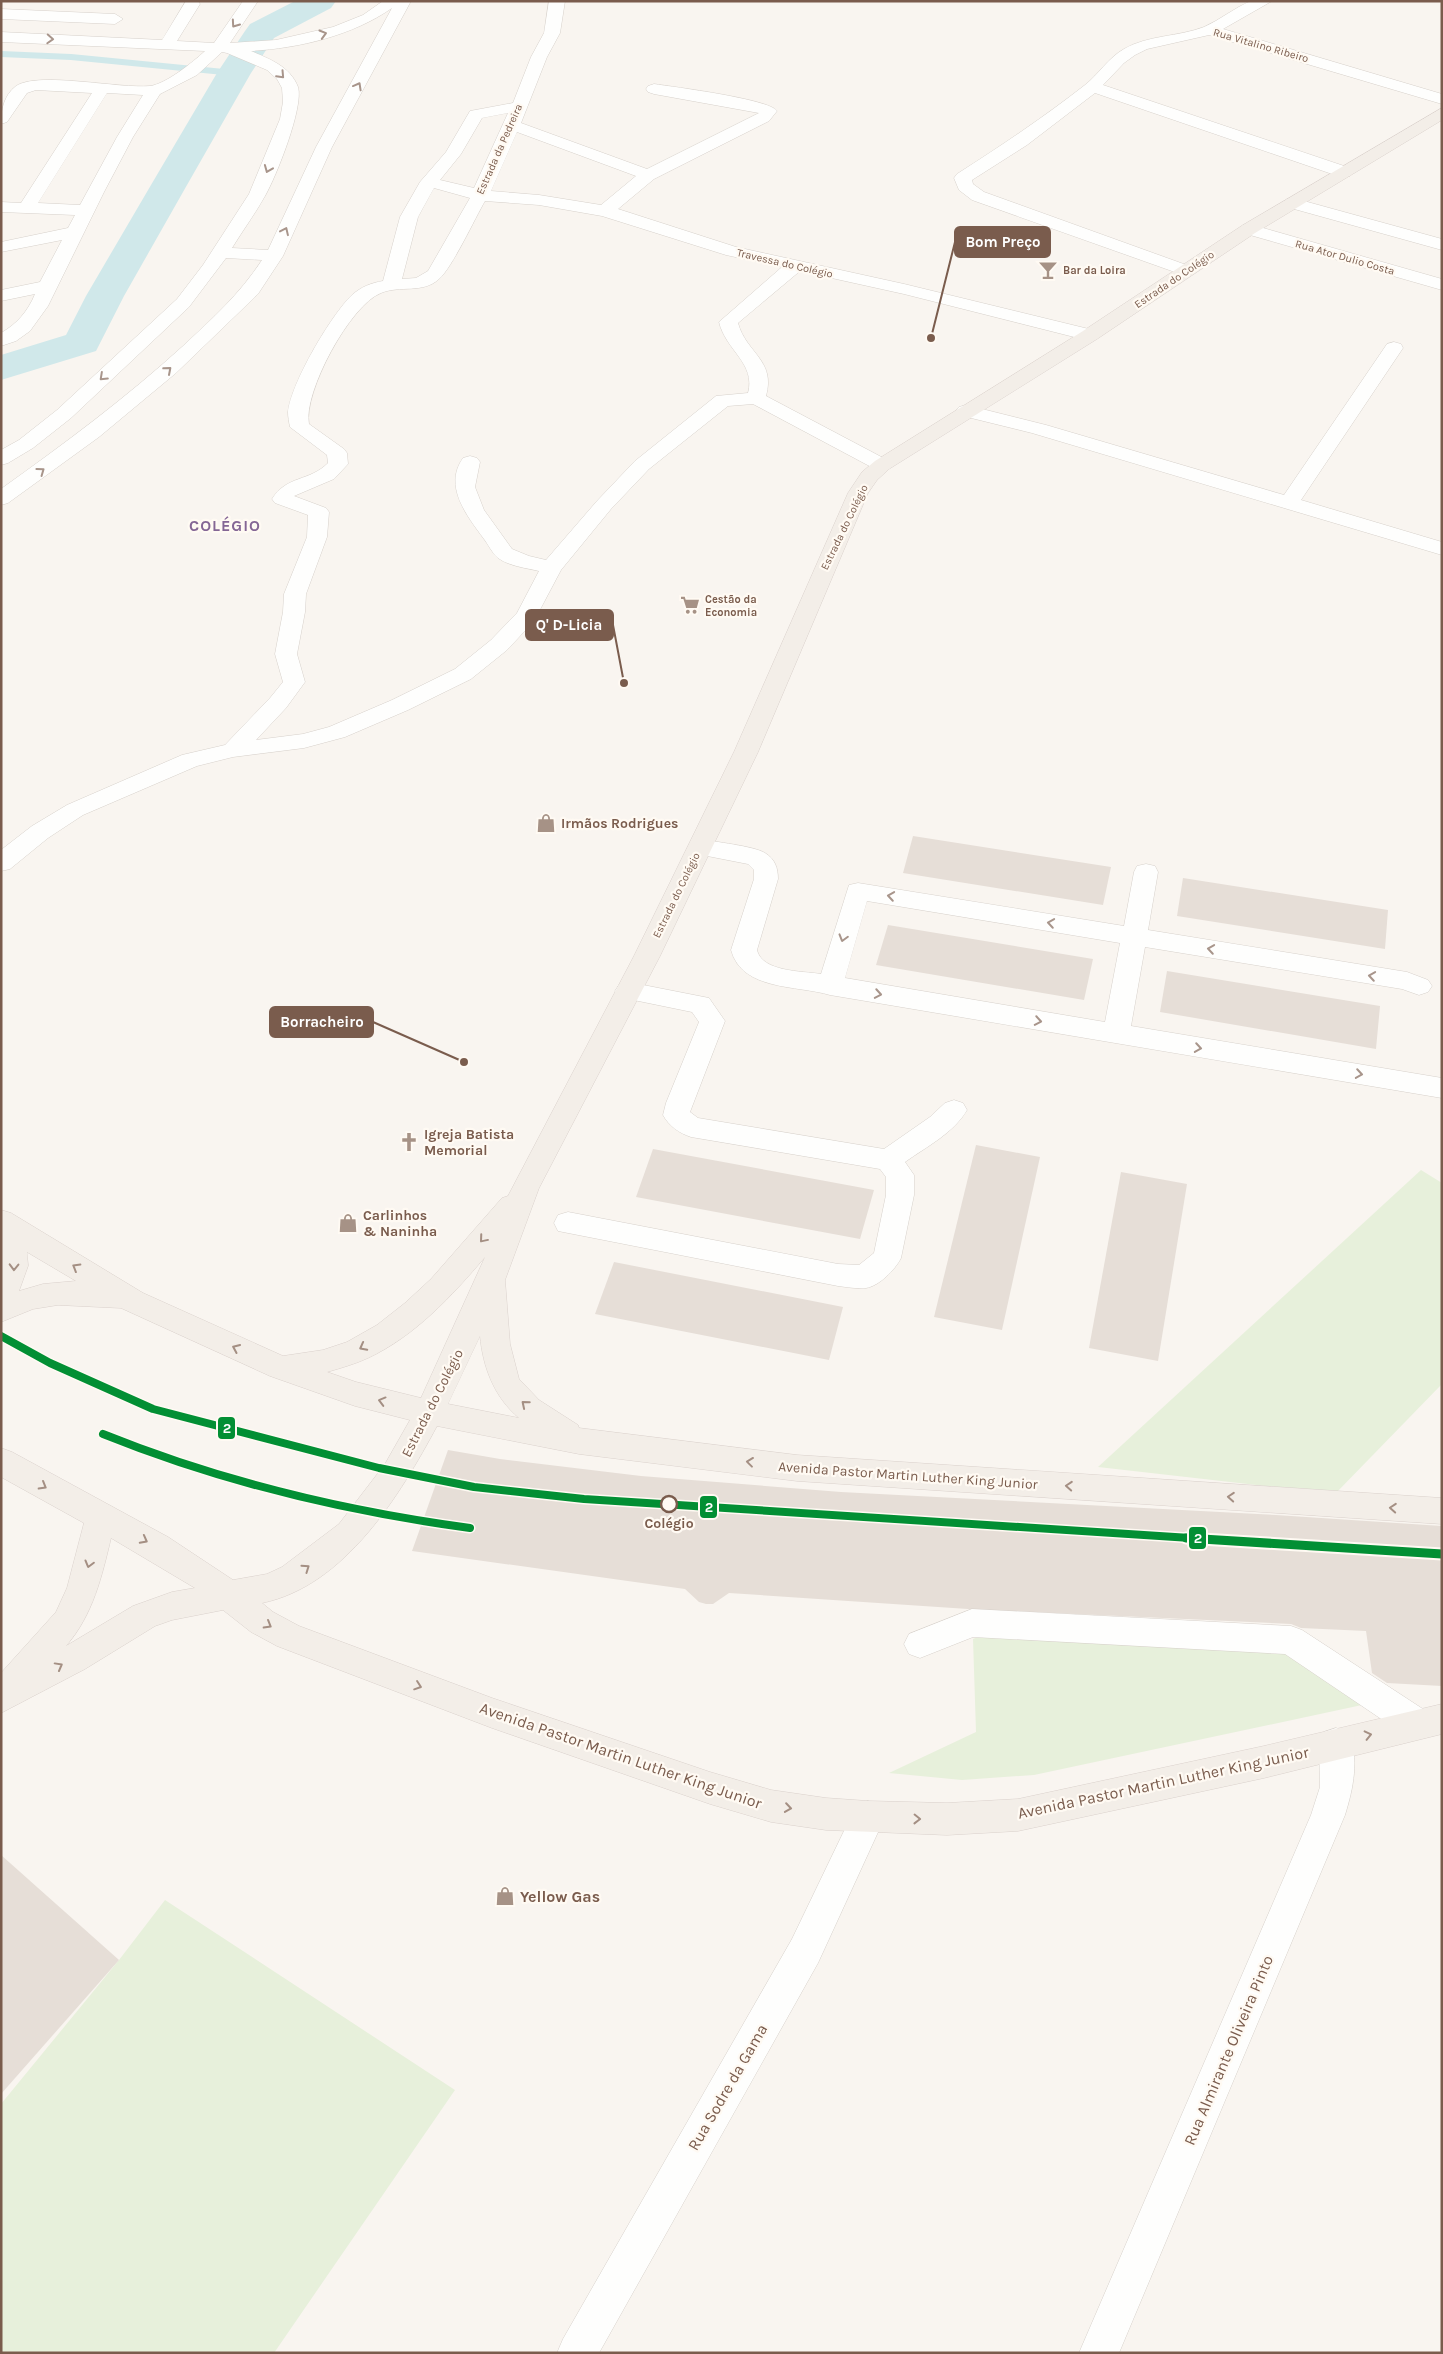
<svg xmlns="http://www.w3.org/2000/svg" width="1443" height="2354" font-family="Karla,sans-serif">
	<rect width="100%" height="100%" fill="#f9f5f0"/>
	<g fill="#e7f0db">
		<path d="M1421,1170l21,13v201l-107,110 -237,-27z"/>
		<path d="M988,1633l292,16 82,56 -328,70 -72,5 -73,-7 87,-41 -3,-93z"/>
		<path d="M165,1900l290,190 -181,263h-273v-249l118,-144z"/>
	</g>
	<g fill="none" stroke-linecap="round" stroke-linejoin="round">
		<path stroke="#d0e8ea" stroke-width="6" d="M1,54l70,3 163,16"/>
		<path fill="#d0e8ea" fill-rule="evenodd" d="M295,1h41l-5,7 -57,30 -23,35 -64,112 -63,111 -28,55 -95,29v-25l65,-20 20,-39 65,-111 66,-112 28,-42 5,-7z"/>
	</g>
	<g fill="#e6ded7">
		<path d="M913,836l198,31 -8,38 -200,-32z"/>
		<path d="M1183,878l205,32 -3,39 -208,-33z"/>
		<path d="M888,925l205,34 -9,41 -208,-35z"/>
		<path d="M1167,971l213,35 -4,43 -216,-37z"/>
		<path d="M976,1145l64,12 -38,173 -68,-13z"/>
		<path d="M653,1149l221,41 -14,49 -224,-42z"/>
		<path d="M1121,1172l66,12 -29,177 -69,-13z"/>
		<path d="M614,1262l229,45 -14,53 -234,-46z"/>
		<path d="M448,1450l52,9 141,17 200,16 435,23 166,11v160l-55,-3 -15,-10 -6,-42 -65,-3 -10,-4 -323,-15 -239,-16 -16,11h-7l-7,-2 -14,-13 -273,-38z"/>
		<path d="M1,1855l118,105 -118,134z"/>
	</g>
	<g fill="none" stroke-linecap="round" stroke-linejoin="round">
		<g stroke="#d7d1cb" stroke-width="1">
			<g id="minor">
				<path d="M186,1h12l2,3 -23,37 37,2 29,-42h15l-28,42 46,-3 57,-13 30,-12 20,-14h28l-79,146 -49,109 -25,38 -82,79 -77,64 -91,66 -7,2v-16c63,-45 125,-91 182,-143 30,-28 56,-51 79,-86l-36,-2 -37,49 -118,111 -38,30 -25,15 -7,2v-15l18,-10 38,-30 120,-111 26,-34 46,-71 31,-75 3,-17 -1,-14 -5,-9 -10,-9 -40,-17 -5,-1 -25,23 -37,19 -27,43 -29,55 -56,114 -18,25 -14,10 -15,5v-13c16,-9 27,-22 34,-39l-34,7v-11l39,-8 22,-42 -61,12v-10l67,-14 7,-13 -74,-3v-10l20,1 71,-110 -56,-3 -9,3 -20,29 -6,2c0,-14 3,-29 15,-38 22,-15 104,3 134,0 16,-2 43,-24 55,-35l-204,-9v-10l161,8zM392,8l-76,139 -48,103 -36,-2c11,-18 23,-34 33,-52 11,-19 39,-89 33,-109 -8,-21 -29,-28 -47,-36 48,-3 101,-15 141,-43zM107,93l36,2 -26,42 -37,68 -42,-2z"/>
				<path d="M549,1h16l-5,32 -13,24 -26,66 126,46 112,-56 -105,-19 -6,-2 -2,-3 2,-3 6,-2c20,3 115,15 123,27l-8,10 -115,58 -36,30 118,38 168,37 193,47 2,4 -2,4 -7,2 -186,-47 -104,-23 -62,52c8,30 38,37 28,73l123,65 3,4 -3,4 -7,2 -7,-2 -122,-65 -25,2 -79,63 -38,40 -50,61 -27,51 -27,29 -36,29 -63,31 -63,27 -41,11 -71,9 -36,9 -114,49 -35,23 -38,31 -9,2v-21l31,-24 35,-21 115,-50 43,-10 45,-47 13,-16 -8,-28 8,-42 1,-18 23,-57 1,-22 -33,-12 -3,-4c15,-24 37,-17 56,-36l-1,-8 -37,-28c-1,-5 -2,-10 -2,-15 3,-29 43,-97 64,-117 9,-8 19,-12 31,-14l17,-64 20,-35 26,-30 24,-41 43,-8 18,-46 13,-24zM508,113l-34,75 -34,-8 21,-26 21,-36zM517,132l119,44 -35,29 -62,-10 -48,-4zM434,188l36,10 -42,73 -12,7 -14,1 16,-62zM485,201l54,4 63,11 124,39 56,12 -63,55c7,29 37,41 29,71l-32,3 -81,65 -38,40 -51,59 -17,-4 -17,-7 -28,-39 -9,-23 5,-25 -3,-4 -7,-2 -7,2c-20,28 4,58 21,81 4,5 8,14 14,19 11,8 28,10 41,13l-22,42 -26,27 -36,29 -63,31 -63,27 -26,7 -47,6 30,-32 19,-26 -8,-28 8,-42 1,-18 21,-57 2,-25 -3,-4 -32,-12 40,-17 14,-15 -1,-11 -3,-4 -35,-25c-6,-31 41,-119 72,-131 19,-8 42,1 58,-14 13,-11 36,-61 46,-78z"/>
				<path d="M1251,1h21l-49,28 219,65v10l-233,-69 -62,14 -12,6 -11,8 -21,22 247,83 2,4 -2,4h-12l-243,-83 -68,52 -55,35 1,4 11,8 208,75 3,4 -3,4 -6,1 -214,-76 -13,-10 -5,-12 3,-4c44,-28 87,-57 128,-89 14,-11 23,-27 39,-36 24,-14 54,-12 80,-22 16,-7 30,-19 47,-26z"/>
				<path d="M1,9l114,5 8,5 -8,5 -114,-5z"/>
				<path d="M1293,198l149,41v11l-155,-43 -3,-4 3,-4z"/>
				<path d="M1249,224l193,55v11l-199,-57 -3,-4 3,-4z"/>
				<path d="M1394,342l7,2 2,4 -102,152 141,42v13l-410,-122 -73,-18 -3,-4 3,-4 7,-2 80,20 238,70 103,-151z"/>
				<path d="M700,839c14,3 54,7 65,14 10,6 13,15 13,26l-21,71c5,22 45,21 64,24l28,-89 9,-2 266,43 10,-54 3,-6 9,-2 9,2 3,6 -10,58 259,42 21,8 4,6 -4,6 -9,3 -17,-6 -257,-42 -14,79 311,52v20l-612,-103c-33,-10 -88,-4 -99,-45l23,-71v-9l-6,-6 -56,-11 -4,-6 4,-6zM867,901l253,42 -15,79 -260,-44z"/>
				<path d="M628,982l81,16 16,23 -35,91 8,6 186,31 46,-32 15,-14 9,-3 9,3 4,7c-13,23 -41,37 -62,52l9,13v20l-13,63c-6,12 -22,28 -35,30 -9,1 -19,-1 -28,-2l-280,-55 -4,-8 4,-8 10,-3 270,52 21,1 15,-12 12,-58v-18l-6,-8 -189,-32c-12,-4 -22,-11 -28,-22l3,-12 33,-81 -7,-10 -73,-15 -4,-6 4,-6z"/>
				<path d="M972,1609l319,17 11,4 127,83 5,11 -5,11 -12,4 -12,-4 -120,-81 -312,-17 -53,21 -11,-4 -5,-10 5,-10z"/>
				<path d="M1336,1728l12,4c12,26 5,57 -3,83l-226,538h-40l232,-538 9,-28 -1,-44 5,-11z"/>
				<path d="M868,1801l12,5 5,11 -67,146 -219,390h-42l6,-14 229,-400 64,-133z"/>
			</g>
		</g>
		<g stroke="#dad1cc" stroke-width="1">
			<path id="major" d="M1442,108v12l-187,113 -158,106 -208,130 -12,11 -9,13 -110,259 -98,204 -121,232 -34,92 5,64 9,35 20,21 39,25 1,3 218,27 645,43v26l-645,-43 -218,-27 -142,-28c-37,69 -92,160 -175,177l11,9 26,14 193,72 218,74 61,18 55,8 42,3 79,2 71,-4 246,-53 178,-42v30l-178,44 -246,53 -71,4 -121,-5 -55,-8 -61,-18 -218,-76 -215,-82 -26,-14 -28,-22 -51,10 -17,6 -70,43 -84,44v-40l55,-61 11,-24 17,-65 -83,-46v-29l11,4 156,85 65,43 34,-6 15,-7 57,-43 46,-60 25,-44 -55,-14 -85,-30 -149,-68 -63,-3 -25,4 -32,13v-112l10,3 132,80 140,63 40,-6 24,-8 30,-17 28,-22 26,-24 71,-81 6,-2 126,-240 100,-204 114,-259 14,-21 13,-11 208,-130 160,-106zM27,1252l49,29 -33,3 -24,7 9,-25zM485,1257l-64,141 -65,-16 -29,-10c14,-4 28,-8 41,-14 47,-22 84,-62 117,-101zM480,1336c3,31 14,61 39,82l-71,-14zM111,1538l84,50 -23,4 -39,14 -67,40c27,-31 36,-70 45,-108z"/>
		</g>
		<use href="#minor" fill="#fefefd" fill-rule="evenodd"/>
		<use href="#major" fill="#f3eee8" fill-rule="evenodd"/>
		<g stroke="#fffaf3" stroke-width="11">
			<g id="metro-1-far1">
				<path d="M1,1336l49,27 103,46 226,59 95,19 110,12 622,40"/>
				<path d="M103,1434c119,48 240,77 367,94"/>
			</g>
		</g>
		<g stroke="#fffaf3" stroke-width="13">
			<path id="metro-1" d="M1186,1538l256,16"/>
		</g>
		<use href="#metro-1-far1" stroke="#028f34" stroke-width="8"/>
		<use href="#metro-1" stroke="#028f34" stroke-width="9"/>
	</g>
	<defs><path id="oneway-chevron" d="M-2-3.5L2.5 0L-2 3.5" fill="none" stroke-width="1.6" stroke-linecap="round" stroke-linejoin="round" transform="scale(1.25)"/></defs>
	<g stroke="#a8958b">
		<use href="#oneway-chevron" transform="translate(235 24) rotate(125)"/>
		<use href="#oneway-chevron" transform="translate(323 34) rotate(-16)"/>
		<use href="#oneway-chevron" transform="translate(50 39) rotate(3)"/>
		<use href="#oneway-chevron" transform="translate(281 75) rotate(47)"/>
		<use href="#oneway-chevron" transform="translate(358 86) rotate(-61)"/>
		<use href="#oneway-chevron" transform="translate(268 169) rotate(112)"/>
		<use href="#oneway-chevron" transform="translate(285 231) rotate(-65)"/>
		<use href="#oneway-chevron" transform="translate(168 370) rotate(-41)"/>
		<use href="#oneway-chevron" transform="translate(103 377) rotate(137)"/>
		<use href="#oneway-chevron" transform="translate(41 471) rotate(-36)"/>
		<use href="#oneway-chevron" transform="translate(891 896) rotate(-171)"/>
		<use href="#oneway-chevron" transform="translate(1051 923) rotate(-171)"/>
		<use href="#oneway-chevron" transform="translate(843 938) rotate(106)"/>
		<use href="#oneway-chevron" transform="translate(1211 949) rotate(-171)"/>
		<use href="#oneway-chevron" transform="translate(1372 976) rotate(-171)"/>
		<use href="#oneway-chevron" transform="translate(878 994) rotate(10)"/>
		<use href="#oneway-chevron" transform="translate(1038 1021) rotate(10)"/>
		<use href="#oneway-chevron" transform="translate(1198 1048) rotate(9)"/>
		<use href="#oneway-chevron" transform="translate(1359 1074) rotate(9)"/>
	</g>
	<g stroke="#a48f83">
		<use href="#oneway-chevron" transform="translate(483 1239) rotate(130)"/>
		<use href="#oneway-chevron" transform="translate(14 1267) rotate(91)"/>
		<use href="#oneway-chevron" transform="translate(76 1267) rotate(-149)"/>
		<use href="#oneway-chevron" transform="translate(363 1347) rotate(152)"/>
		<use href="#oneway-chevron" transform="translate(236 1348) rotate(-156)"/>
		<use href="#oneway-chevron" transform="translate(382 1401) rotate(-165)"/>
		<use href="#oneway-chevron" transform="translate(525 1404) rotate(-140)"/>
		<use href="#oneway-chevron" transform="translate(750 1462) rotate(-173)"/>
		<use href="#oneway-chevron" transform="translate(43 1486) rotate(30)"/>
		<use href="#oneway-chevron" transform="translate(1069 1486) rotate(-176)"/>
		<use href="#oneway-chevron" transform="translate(1231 1497) rotate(-176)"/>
		<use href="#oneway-chevron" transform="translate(1393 1508) rotate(-176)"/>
		<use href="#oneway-chevron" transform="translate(144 1540) rotate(28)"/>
		<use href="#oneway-chevron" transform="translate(89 1564) rotate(105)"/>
		<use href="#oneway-chevron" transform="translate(306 1568) rotate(-35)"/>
		<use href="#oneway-chevron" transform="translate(268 1625) rotate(30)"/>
		<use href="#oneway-chevron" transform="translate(59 1666) rotate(-29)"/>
		<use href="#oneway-chevron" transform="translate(418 1686) rotate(19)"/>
		<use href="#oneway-chevron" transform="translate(1368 1735) rotate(-13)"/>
		<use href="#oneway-chevron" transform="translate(788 1808) rotate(8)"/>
		<use href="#oneway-chevron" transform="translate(917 1819) rotate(1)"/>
	</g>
	<defs>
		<g id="bar-bare" transform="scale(1.5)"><path d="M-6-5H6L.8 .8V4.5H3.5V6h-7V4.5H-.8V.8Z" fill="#a69286" stroke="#fffaf3" stroke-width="2.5" paint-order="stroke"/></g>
		<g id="supermarket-bare" transform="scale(1.5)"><path d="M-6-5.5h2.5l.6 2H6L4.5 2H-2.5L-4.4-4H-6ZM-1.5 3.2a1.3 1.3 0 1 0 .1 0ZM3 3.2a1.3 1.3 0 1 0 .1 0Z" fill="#a69286" stroke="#fffaf3" stroke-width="2.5" paint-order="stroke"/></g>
		<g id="shop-bare" transform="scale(1.5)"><path d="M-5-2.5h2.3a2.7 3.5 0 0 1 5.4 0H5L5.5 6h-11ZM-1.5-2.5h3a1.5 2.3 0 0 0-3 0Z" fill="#a69286" stroke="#fffaf3" stroke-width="2.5" paint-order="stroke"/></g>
		<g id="church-bare" transform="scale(1.5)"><path d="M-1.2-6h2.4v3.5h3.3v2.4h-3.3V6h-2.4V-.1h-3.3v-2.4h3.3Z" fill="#a69286" stroke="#fffaf3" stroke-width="2.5" paint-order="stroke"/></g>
	</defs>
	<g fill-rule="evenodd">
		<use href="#bar-bare" x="1048" y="270"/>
		<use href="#supermarket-bare" x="690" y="605"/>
		<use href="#shop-bare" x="546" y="823"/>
		<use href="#church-bare" x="409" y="1142"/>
		<use href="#shop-bare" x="348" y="1223"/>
		<use href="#shop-bare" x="505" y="1896"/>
	</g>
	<circle fill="#fffaf3" stroke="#7a5c4d" stroke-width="2.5" cx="669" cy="1504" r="8"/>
	<g text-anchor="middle" stroke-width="4.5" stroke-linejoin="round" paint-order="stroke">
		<g font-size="11" fill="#7a5c4d" stroke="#fffaf3">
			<text transform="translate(1261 45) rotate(16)" y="4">Rua Vitalino Ribeiro</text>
			<text transform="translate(499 149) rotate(-66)" y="4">Estrada da Pedreira</text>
			<text transform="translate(1345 257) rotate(16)" y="4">Rua Ator Dulio Costa</text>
			<text transform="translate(785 263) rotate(13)" y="4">Travessa do Colégio</text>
			<text transform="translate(1174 279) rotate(-34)" y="4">Estrada do Colégio</text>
			<text transform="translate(844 527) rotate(-64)" y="4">Estrada do Colégio</text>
			<text transform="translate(676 895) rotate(-64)" y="4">Estrada do Colégio</text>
		</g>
		<g font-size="11" font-weight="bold" fill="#7a5c4d" stroke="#fffaf3" text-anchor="start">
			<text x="1063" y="274">Bar da Loira</text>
			<text x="705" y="603">Cestão da<tspan x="705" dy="13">Economia</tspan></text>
		</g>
		<g font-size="14" font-weight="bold" fill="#7a5c4d" stroke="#fffaf3" text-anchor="start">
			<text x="561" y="828">Irmãos Rodrigues</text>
			<text x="424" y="1139">Igreja Batista<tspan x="424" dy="16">Memorial</tspan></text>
			<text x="363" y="1220">Carlinhos<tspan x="363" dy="16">&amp; Naninha</tspan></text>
		</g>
		<g font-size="14" fill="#7a5c4d" stroke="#fffaf3">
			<text transform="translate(432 1403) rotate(-63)" y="5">Estrada do Colégio</text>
			<text transform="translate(908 1475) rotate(4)" y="5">Avenida Pastor Martin Luther King Junior</text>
		</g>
		<g font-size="14" font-weight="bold" fill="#7a5c4d" stroke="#fffaf3">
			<text x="669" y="1528">Colégio</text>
		</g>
		<g font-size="16" font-weight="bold" letter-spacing="1" fill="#846695" stroke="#fffaf3">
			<text x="225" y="531">COLÉGIO</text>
		</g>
		<g font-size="16" fill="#7a5c4d" stroke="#fffaf3">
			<text transform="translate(621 1755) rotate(19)" y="6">Avenida Pastor Martin Luther King Junior</text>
			<text transform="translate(1163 1782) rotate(-12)" y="6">Avenida Pastor Martin Luther King Junior</text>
			<text transform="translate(1228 2050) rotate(-67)" y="6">Rua Almirante Oliveira Pinto</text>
			<text transform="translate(727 2087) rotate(-60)" y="6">Rua Sodre da Gama</text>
		</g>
		<g font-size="16" font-weight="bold" fill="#7a5c4d" stroke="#fffaf3" text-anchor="start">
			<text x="520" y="1902">Yellow Gas</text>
		</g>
	</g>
	<path fill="none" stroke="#7a5c4d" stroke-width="2" d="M931 338L955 242M624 683L613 625M464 1062L373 1022"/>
	<g fill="#7a5c4d" stroke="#fffaf3" stroke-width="2">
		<circle cx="931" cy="338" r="5"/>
		<circle cx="624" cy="683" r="5"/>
		<circle cx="464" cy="1062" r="5"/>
	</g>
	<g fill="#7a5c4d" stroke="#7a5c4d" stroke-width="2">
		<rect x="955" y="227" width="95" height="30" rx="5"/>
		<rect x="526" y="610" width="87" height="30" rx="5"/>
		<rect x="270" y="1007" width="103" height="30" rx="5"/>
	</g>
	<g font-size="15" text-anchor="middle" font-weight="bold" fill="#fff">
		<text x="1003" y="247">Bom Preço</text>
		<text x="569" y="630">Q' D-Licia</text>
		<text x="322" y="1027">Borracheiro</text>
	</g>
	<g stroke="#fffaf3" stroke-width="2">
		<rect x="217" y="1416" width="19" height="24" rx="5" fill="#028f34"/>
		<rect x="699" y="1495" width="19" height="24" rx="5" fill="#028f34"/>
		<rect x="1188" y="1526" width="19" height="24" rx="5" fill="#028f34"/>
	</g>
	<g font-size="14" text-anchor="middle" font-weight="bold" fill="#fff">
		<text x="227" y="1433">2</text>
		<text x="709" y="1512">2</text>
		<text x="1198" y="1543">2</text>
	</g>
	<rect width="1443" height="2354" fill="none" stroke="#7a5c4d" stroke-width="5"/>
</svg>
